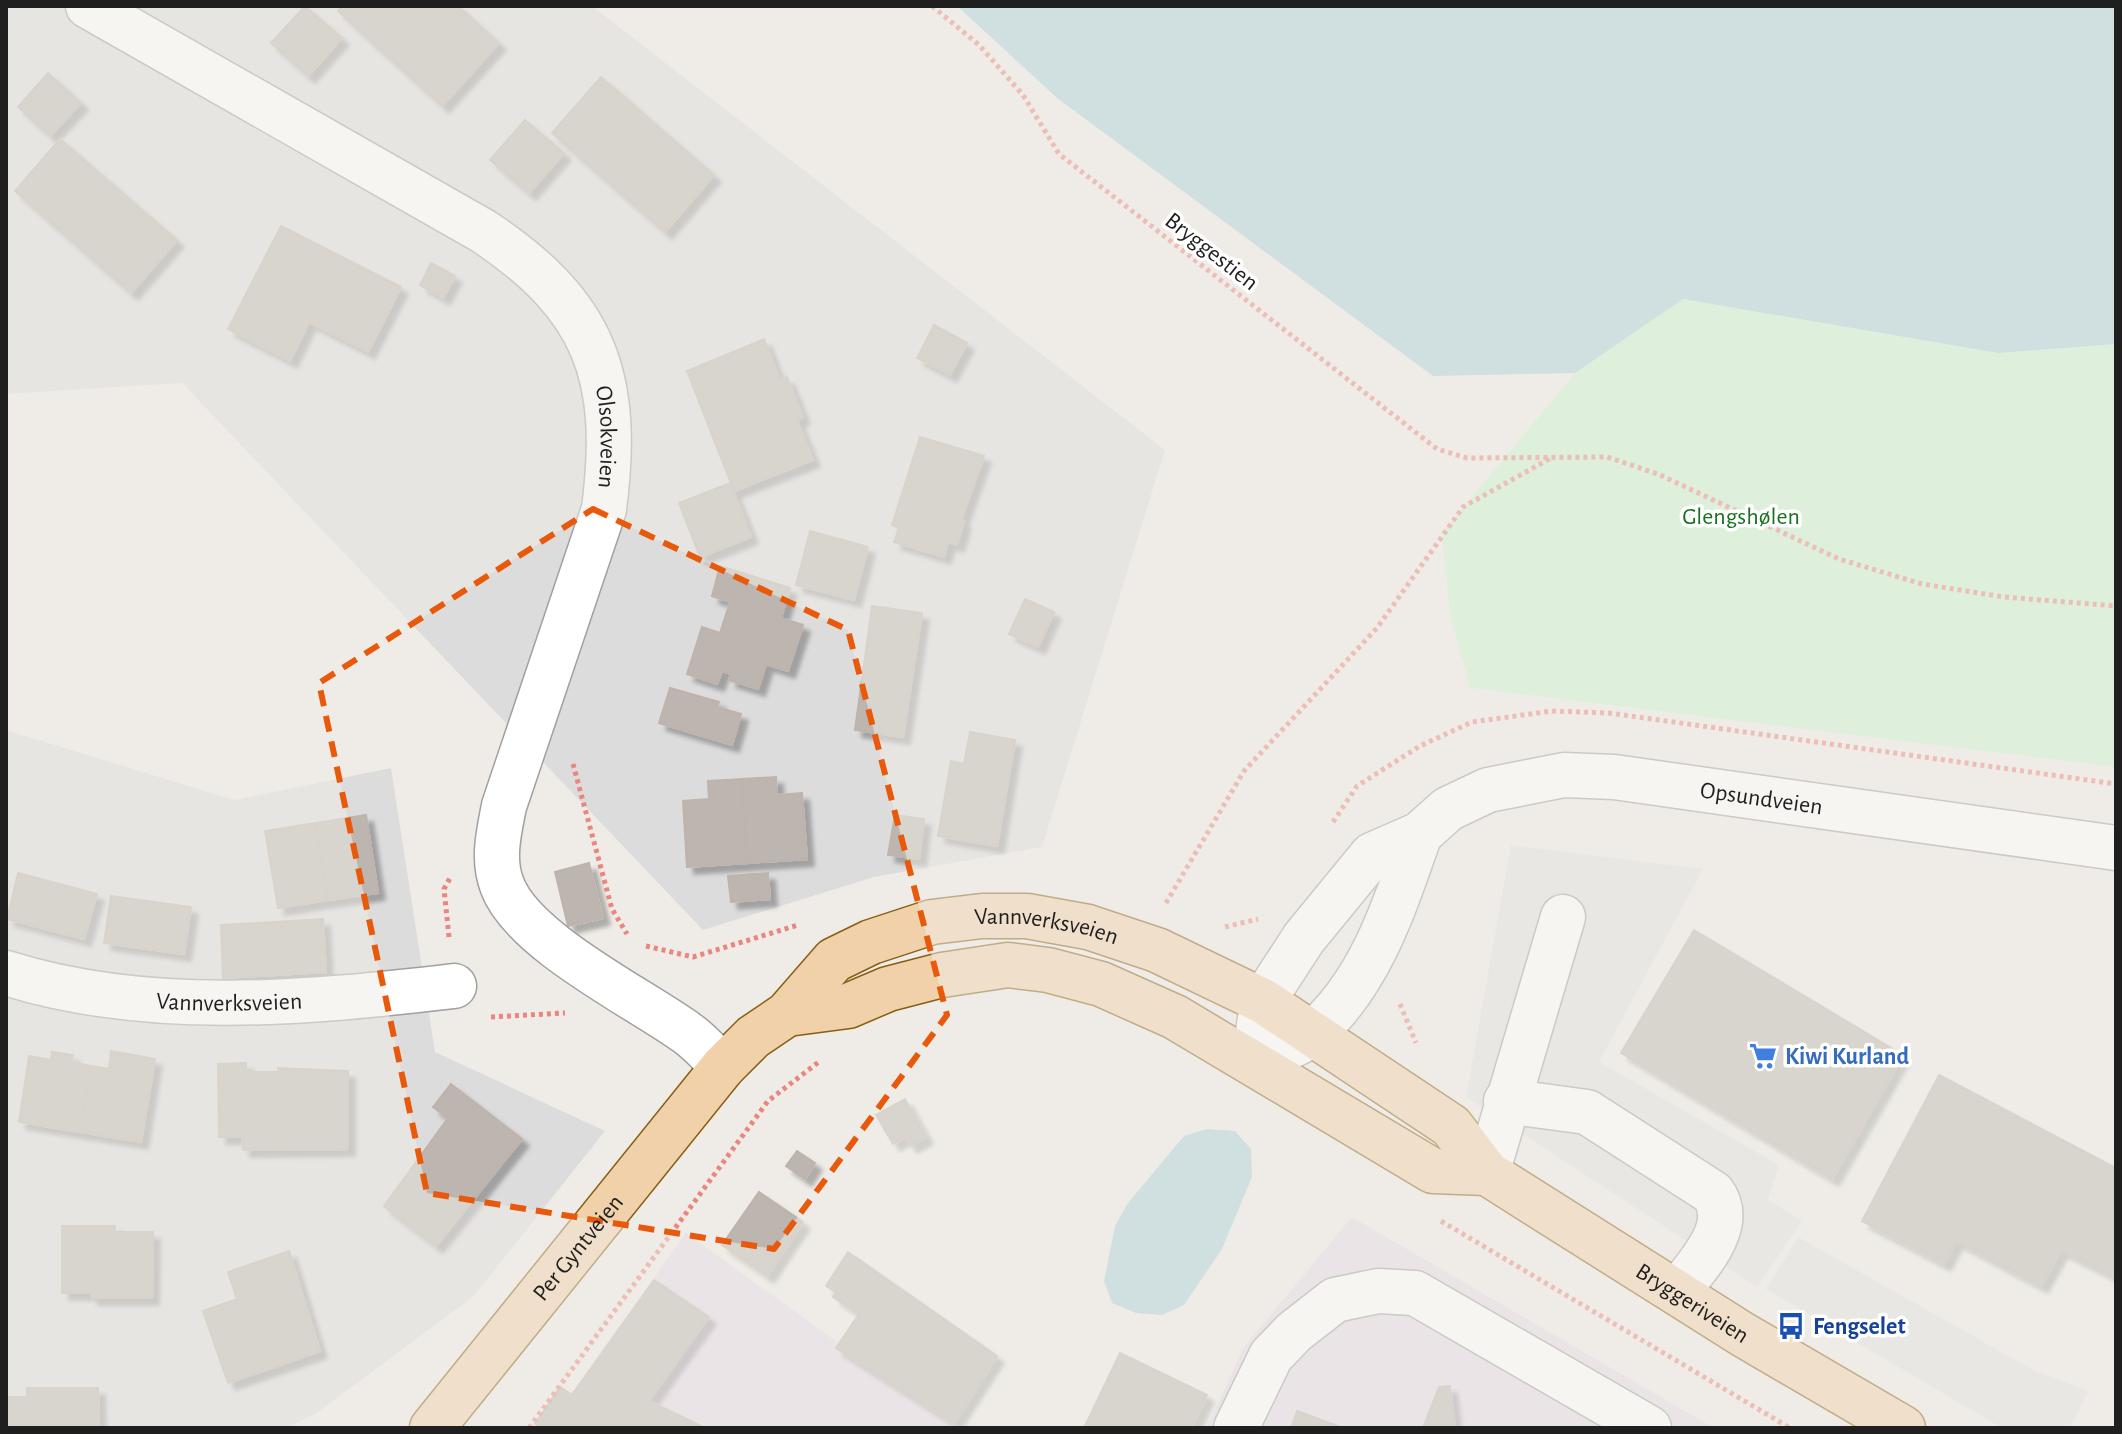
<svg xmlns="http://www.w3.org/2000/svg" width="2122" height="1434" font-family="'Alegreya Sans',sans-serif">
	<defs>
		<filter id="shadow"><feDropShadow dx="7" dy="7" stdDeviation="2" flood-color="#0004"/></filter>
	</defs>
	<rect width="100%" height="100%" fill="#efece7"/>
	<g fill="#dddcdc">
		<path d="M6,6h586l573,444 -123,397 -168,30 -171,53 -521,-547 -176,11z"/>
		<path d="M6,730l228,70 157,-32 44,284 170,79 -132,166 -158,117 -29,14h-280z"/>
	</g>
	<g fill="#e7d9e5">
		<path d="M1352,1217l362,211h-507l36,-80z"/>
		<path d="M686,1233l271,195h-411z"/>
	</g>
	<path fill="#c9f3cc" d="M1682,299l316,54 118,-9v423l-646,-79 -20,-75 -8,-80 133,-160z"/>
	<g fill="#dfdfdf">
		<path d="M1511,845l192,24 -104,193 180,103 -11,35 34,21 -45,66 -291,-190z"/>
		<path d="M1798,1237l237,134 53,20 -18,37h-68l-236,-139z"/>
	</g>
	<g fill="#acced7">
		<path d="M957,6h1159v338l-118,9 -315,-54 -108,74 -142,3 -376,-278z"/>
		<path d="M1207,1129l28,2 16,18 1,28 -30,72 -38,56 -22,10 -26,-2 -24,-10 -8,-22 11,-55 13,-23 56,-67z"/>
	</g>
	<g fill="#bcb5b0" stroke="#bfb3ab" stroke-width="2" filter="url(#shadow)">
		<path d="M305,6l37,32 -34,38 -37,-33z"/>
		<path d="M343,6h115l41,37 -57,63 -104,-95z"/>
		<path d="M48,73l33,30 -31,33 -32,-29z"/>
		<path d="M601,77l113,98 -49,57 -113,-99z"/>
		<path d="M525,120l39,33 -35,40 -39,-33z"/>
		<path d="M60,139l117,101 -46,53 -116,-102z"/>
		<path d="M281,226l120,61 -33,65 -59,-30 -19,39 -62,-32z"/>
		<path d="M431,263l24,13 -12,22 -23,-13z"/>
		<path d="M934,325l33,18 -17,32 -33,-17z"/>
		<path d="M764,339l16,41 7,-3 16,40 -6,3 16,40 -79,31 -47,-120z"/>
		<path d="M920,437l64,19 -23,64 3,1 -7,24 -9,-3 -4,15 -50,-15 5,-14 -7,-3z"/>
		<path d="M730,483l21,54 -51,20 -21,-54z"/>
		<path d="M810,531l58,16 -14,53 -58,-15z"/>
		<path d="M720,566l70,22 -9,30 22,7 -15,46 -22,-7 -8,25 -29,-9 2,-6 -9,-3 -5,13 -30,-10 15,-47 18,6 10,-31 -18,-6z"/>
		<path d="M1025,599l29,13 -16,35 -29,-13z"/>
		<path d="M872,606l50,7 -19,124 -48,-7z"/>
		<path d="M670,688l49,14 -2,5 24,7 -9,31 -73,-22z"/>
		<path d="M970,732l45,8 -18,106 -59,-10 13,-75 13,3z"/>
		<path d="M776,777l1,18 25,-2 5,66 -60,4 -5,-84z"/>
		<path d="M742,779l5,84 -60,4 -4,-66 26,-2 -1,-18z"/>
		<path d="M366,815l12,78 -50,7 -12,-77z"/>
		<path d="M895,815l29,4 -5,40 -31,-4z"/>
		<path d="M316,823l12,77 -50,8 -13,-77z"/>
		<path d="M589,863l14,55 -35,8 -13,-54z"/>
		<path d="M18,873l79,21 -13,45 -77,-20z"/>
		<path d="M768,873l2,26 -39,3 -3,-26z"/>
		<path d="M111,896l80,11 -7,47 -80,-11z"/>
		<path d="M323,919l3,53 -103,6 -2,-53z"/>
		<path d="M1694,930l209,125 -71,124 -211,-126z"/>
		<path d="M111,1051l44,8 -14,83 -61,-10 11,-66 18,3z"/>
		<path d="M52,1052l21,3 -2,7 20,4 -11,66 -61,-10 10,-66 22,4z"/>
		<path d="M246,1063v9h33l-1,-4 70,3v78l-105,1 -1,-13h-23l-1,-73z"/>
		<path d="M1939,1075l177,93v110l-55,-28 -20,36 -85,-45 -12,23 -82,-43z"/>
		<path d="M451,1084l71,55 -86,107 -52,-40 64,-88 -15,-11z"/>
		<path d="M905,1099l21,38 -16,9 -5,-9 -12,7 -17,-29z"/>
		<path d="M797,1151l18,12 -10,16 -19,-13z"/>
		<path d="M759,1192l44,30 -36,54 -45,-31z"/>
		<path d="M62,1226h53l-1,6h39l-1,66h-61v-5h-29z"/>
		<path d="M289,1251l31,100 -92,32 -25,-72 34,-12 -9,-27z"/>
		<path d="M848,1252l149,104 -43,67 -118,-75 23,-34 -26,-17 3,-5 -10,-6z"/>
		<path d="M654,1280l55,37 -60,84 56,27h-163l-7,-4 25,-37 12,8z"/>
		<path d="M1120,1353l87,42 -16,33h-107z"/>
		<path d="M1450,1386l5,42h-32l16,-41z"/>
		<path d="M27,1388h71l1,40h-93v-31h21z"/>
		<path d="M1297,1411l46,17h-52z"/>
	</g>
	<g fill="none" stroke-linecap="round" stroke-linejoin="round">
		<g stroke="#a0a0a0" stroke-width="47">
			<g id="minor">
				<path id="s1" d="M88,6l395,225c113,75 138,146 121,278l-100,297c-5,26 -12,53 -2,79 20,56 135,112 185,148 13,9 24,22 36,34"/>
				<path id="s2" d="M6,973c143,45 302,30 448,13"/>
				<path id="s3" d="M1253,1061l10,-60 41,-63 68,-83 48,-21 28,-25 40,-19 76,-15 50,2 502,71"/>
				<path d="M1253,1061c18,-8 46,-15 61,-29 58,-51 81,-128 106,-198"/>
				<path d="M1506,1101l81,11 126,81c24,33 -17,74 -36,99"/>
				<path d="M1487,1173l76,-256"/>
				<path d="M1236,1428l35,-72 23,-24 41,-32 43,-9 37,2 234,135"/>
			</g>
		</g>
		<g stroke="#885f12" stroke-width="47">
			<g id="major">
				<path d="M787,1014l61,-8 40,-17 54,-14 66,-10 40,5 53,14 74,33 258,154 54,2"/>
				<path id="s4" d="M432,1428l291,-361 30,-30 34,-23 47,-54 37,-18 61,-20 50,-6h45l61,11 69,23 106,51 188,125 36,47 255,161 161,94"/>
			</g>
		</g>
		<g stroke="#e9867d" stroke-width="5" stroke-dasharray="4 4" stroke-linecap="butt">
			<path d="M932,6l47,39 44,50 36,59 378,295 30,9 140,-1 51,17 181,85 83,25 82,13 112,9"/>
			<path d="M573,764l39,145 15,25"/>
			<path d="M1333,822l24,-36 63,-40 52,-24 80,-11 57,2 507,71"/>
			<path d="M1166,903l78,-132 133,-143 86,-121 88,-49"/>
			<path d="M1225,927l33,-8"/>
			<path d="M449,937l-5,-48 6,-11"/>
			<path d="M646,946l47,11 105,-32"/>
			<path d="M1400,1004l16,39"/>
			<path d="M491,1017l74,-4"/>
			<path d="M1441,1221l349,207"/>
			<path d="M529,1428l239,-327 52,-40"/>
		</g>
		<use href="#minor" stroke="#fff" stroke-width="44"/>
		<use href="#major" stroke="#f1d1a9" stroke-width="44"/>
	</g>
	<path d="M0 0H2122V1434H0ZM593,509l255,121 99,385 -173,234 -347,-56 -108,-510z" fill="#efece7" fill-opacity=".55" fill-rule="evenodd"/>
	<path fill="none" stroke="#e8590c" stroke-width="6" stroke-dasharray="16 10" stroke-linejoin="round" d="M593,509l255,121 99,385 -173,234 -347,-56 -108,-510z"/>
	<defs>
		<g id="supermarket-bare" transform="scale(2.16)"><path d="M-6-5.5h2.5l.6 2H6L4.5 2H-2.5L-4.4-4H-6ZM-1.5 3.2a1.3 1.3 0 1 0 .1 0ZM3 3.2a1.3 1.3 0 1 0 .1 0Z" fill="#3f7fe0" stroke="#fff" stroke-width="2.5" paint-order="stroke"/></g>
		<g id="bus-bare" transform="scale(2.16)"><path d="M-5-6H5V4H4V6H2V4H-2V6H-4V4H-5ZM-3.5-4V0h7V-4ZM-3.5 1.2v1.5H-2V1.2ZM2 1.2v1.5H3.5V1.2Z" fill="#1a4fb4" stroke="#fff" stroke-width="2.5" paint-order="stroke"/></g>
	</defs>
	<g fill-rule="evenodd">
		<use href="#supermarket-bare" x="1763" y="1056"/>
		<use href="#bus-bare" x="1791" y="1326"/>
	</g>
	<g text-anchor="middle" stroke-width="7" stroke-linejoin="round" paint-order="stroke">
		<g font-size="24" fill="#1f1f1f" stroke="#fff">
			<text transform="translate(1212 251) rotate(38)" y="8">Bryggestien</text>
			<text dy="8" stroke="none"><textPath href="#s1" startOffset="708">Olsokveien</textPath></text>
			<text dy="8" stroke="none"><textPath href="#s3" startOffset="654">Opsundveien</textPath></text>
			<text dy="8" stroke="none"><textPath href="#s4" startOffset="840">Vannverksveien</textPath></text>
			<text dy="8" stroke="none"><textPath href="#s2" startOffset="226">Vannverksveien</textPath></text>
			<text dy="8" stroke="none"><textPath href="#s4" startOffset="232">Per Gyntveien</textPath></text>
			<text dy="8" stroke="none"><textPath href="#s4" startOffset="1600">Bryggeriveien</textPath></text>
		</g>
		<g font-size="24" fill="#19711f" stroke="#fff">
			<text x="1741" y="524">Glengshølen</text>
		</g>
		<g font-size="24" font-weight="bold" fill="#366cbe" stroke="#fff" text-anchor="start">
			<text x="1785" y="1064">Kiwi Kurland</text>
		</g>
		<g font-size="24" font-weight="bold" fill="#164399" stroke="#fff" text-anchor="start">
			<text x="1813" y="1334">Fengselet</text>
		</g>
	</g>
	<rect width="2122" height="1434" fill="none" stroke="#1f1f1f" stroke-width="16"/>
</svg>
